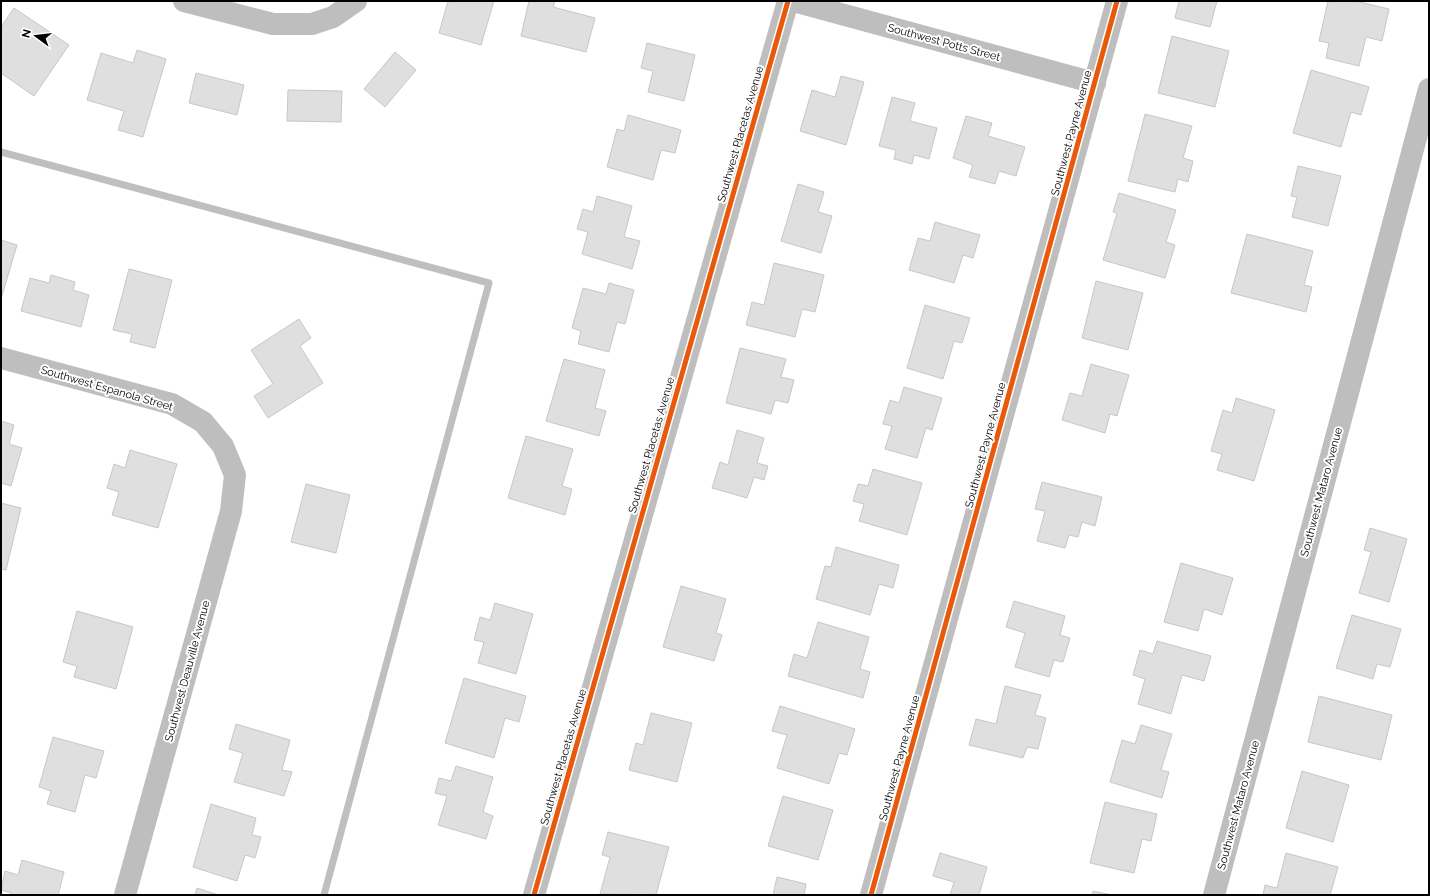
<svg xmlns="http://www.w3.org/2000/svg" width="1430" height="896" font-family="Raleway,sans-serif">
	<rect width="100%" height="100%" fill="#fff"/>
	<g fill="none" stroke-linecap="round" stroke-linejoin="round">
		<path stroke="#bfbfbf" stroke-width="7" d="M1,152l488,131 -165,612"/>
	</g>
	<g fill="#dfdfdf" stroke="#c7c7c7">
		<path d="M448,1h46l-13,44 -42,-12z"/>
		<path d="M529,1h26l-2,6 42,11 -9,34 -65,-16z"/>
		<path d="M1179,1h38l-7,26 -35,-9z"/>
		<path d="M1328,1h28l33,8 -7,32 -16,-4 -7,29 -33,-8 3,-15 -10,-2z"/>
		<path d="M14,8l55,37 -35,51 -33,-23v-46z"/>
		<path d="M1172,36l57,15 -14,56 -57,-14z"/>
		<path d="M647,43l48,12 -11,46 -36,-9 5,-21 -12,-3z"/>
		<path d="M137,50l29,9 -23,78 -25,-7 6,-19 -37,-11 14,-47 32,10z"/>
		<path d="M395,52l21,18 -31,37 -21,-18z"/>
		<path d="M1311,70l58,17 -8,28 -10,-3 -10,35 -48,-14z"/>
		<path d="M196,73l48,12 -7,30 -48,-12z"/>
		<path d="M841,76l23,6 -18,63 -46,-14 12,-41 23,7z"/>
		<path d="M288,90l54,1 -1,31 -54,-1z"/>
		<path d="M892,97l23,6 -5,18 27,7 -8,31 -15,-4 -2,9 -18,-5 2,-9 -17,-4z"/>
		<path d="M1145,114l47,12 -9,32 10,3 -5,21 -10,-3 -3,13 -47,-11z"/>
		<path d="M628,115l53,15 -6,23 -14,-3 -8,30 -46,-13 10,-38 7,2z"/>
		<path d="M966,116l26,7 -4,13 37,11 -9,29 -17,-5 -4,13 -26,-7 4,-12 -20,-7z"/>
		<path d="M1298,166l43,10 -13,50 -36,-9 5,-20 -6,-1z"/>
		<path d="M798,184l26,8 -6,20 14,4 -11,37 -40,-12z"/>
		<path d="M1119,193l57,17 -10,32 9,3 -10,33 -62,-18 14,-47 -4,-1z"/>
		<path d="M597,196l35,10 -8,31 16,4 -8,28 -50,-15 6,-22 -11,-3 6,-20 10,3z"/>
		<path d="M935,222l45,13 -7,23 -10,-3 -9,28 -45,-13 9,-32 12,3z"/>
		<path d="M1247,234l66,17 -9,34 8,2 -6,25 -75,-19z"/>
		<path d="M1,240l16,5 -16,54z"/>
		<path d="M774,263l50,12 -9,37 -13,-3 -7,28 -49,-12 6,-23 12,3z"/>
		<path d="M129,269l43,11 -17,68 -25,-6 2,-8 -19,-4z"/>
		<path d="M51,275l24,7 -2,8 16,5 -8,32 -60,-16 9,-33 19,5z"/>
		<path d="M1096,281l47,12 -15,57 -46,-12z"/>
		<path d="M609,283l25,7 -9,34 -8,-2 -8,30 -31,-8 3,-13 -9,-3 11,-40 23,6z"/>
		<path d="M925,305l45,13 -8,25 -8,-2 -11,38 -36,-11z"/>
		<path d="M299,319l12,19 -11,8 23,37 -55,35 -14,-22 19,-12 -22,-34z"/>
		<path d="M740,348l46,11 -5,18 13,3 -6,23 -13,-3 -4,14 -45,-11z"/>
		<path d="M564,359l41,11 -10,38 11,3 -7,25 -53,-15z"/>
		<path d="M1091,364l38,11 -12,41 -7,-2 -5,19 -43,-13 8,-27 12,3z"/>
		<path d="M904,387l38,11 -10,32 -6,-2 -9,30 -32,-9 7,-23 -9,-2 7,-24 9,3z"/>
		<path d="M1236,398l39,12 -21,71 -37,-11 5,-16 -11,-3 12,-41 9,3z"/>
		<path d="M1,421l13,4 -5,19 13,4 -11,38 -10,-3z"/>
		<path d="M737,430l27,8 -7,25 11,3 -4,14 -10,-3 -7,21 -35,-10 8,-26 8,3z"/>
		<path d="M526,436l47,13 -11,37 10,3 -7,26 -57,-17z"/>
		<path d="M130,450l47,14 -19,64 -46,-13 7,-23 -12,-4 7,-24 11,4z"/>
		<path d="M873,469l49,14 -15,52 -48,-14 5,-17 -11,-3 5,-17 10,2z"/>
		<path d="M1042,482l60,15 -7,29 -13,-4 -4,15 -9,-2 -4,13 -28,-7 8,-30 -10,-2z"/>
		<path d="M306,484l44,11 -14,58 -45,-11z"/>
		<path d="M1,503l20,5 -15,62 -5,-1z"/>
		<path d="M1370,528l37,11 -18,63 -30,-9 12,-41 -7,-2z"/>
		<path d="M836,547l63,18 -6,23 -14,-4 -9,31 -54,-16 9,-33 6,1z"/>
		<path d="M1181,563l52,15 -11,37 -18,-6 -6,22 -34,-9z"/>
		<path d="M681,586l45,13 -10,34 6,2 -8,26 -51,-14z"/>
		<path d="M1014,601l51,15 -5,19 10,3 -7,24 -9,-2 -5,17 -34,-10 10,-34 -19,-6z"/>
		<path d="M495,603l38,11 -17,60 -38,-11 6,-21 -10,-2 6,-23 10,3z"/>
		<path d="M77,611l56,16 -17,62 -42,-12 3,-11 -14,-4z"/>
		<path d="M1352,615l49,14 -11,38 -13,-3 -4,15 -37,-11z"/>
		<path d="M818,622l51,15 -9,32 10,3 -7,26 -75,-22 6,-22 13,4z"/>
		<path d="M1157,641l54,15 -7,25 -22,-6 -11,39 -33,-10 7,-25 -12,-4 7,-25 13,4z"/>
		<path d="M464,678l62,18 -7,26 -14,-4 -11,40 -49,-15z"/>
		<path d="M1005,686l36,9 -6,20 11,3 -8,31 -11,-2 -4,11 -54,-13 7,-26 20,5z"/>
		<path d="M1319,696l73,19 -11,45 -73,-18z"/>
		<path d="M780,706l75,23 -8,26 -8,-2 -10,31 -52,-16 10,-33 -15,-4z"/>
		<path d="M651,713l41,10 -15,59 -48,-12 7,-27 7,2z"/>
		<path d="M236,724l54,16 -8,30 10,2 -8,24 -50,-14 9,-29 -14,-4z"/>
		<path d="M1141,725l31,9 -11,36 8,2 -7,26 -52,-16 12,-42 13,4z"/>
		<path d="M53,737l51,14 -8,27 -11,-3 -10,37 -28,-8 4,-13 -12,-4z"/>
		<path d="M456,766l37,11 -10,35 10,4 -7,23 -48,-14 9,-29 -12,-3 4,-15 12,3z"/>
		<path d="M1302,771l47,14 -16,57 -47,-14z"/>
		<path d="M783,796l50,14 -15,50 -50,-14z"/>
		<path d="M1105,802l52,12 -6,27 -9,-2 -8,34 -44,-10z"/>
		<path d="M211,804l45,14 -4,17 9,2 -6,21 -10,-3 -8,26 -44,-14z"/>
		<path d="M608,832l61,15 -13,48 -56,-1 10,-37 -8,-2z"/>
		<path d="M940,853l47,14 -8,28h-29l4,-13 -21,-6z"/>
		<path d="M1286,853l52,14 -8,28h-67l2,-10 12,3z"/>
		<path d="M22,860l42,12 -6,23h-47v-2l-10,-3 4,-19 13,4z"/>
		<path d="M777,877l29,7 -2,11h-31z"/>
		<path d="M197,888l21,7h-23z"/>
		<path d="M1093,891l19,4h-20z"/>
	</g>
	<g fill="none" stroke-linecap="round" stroke-linejoin="round">
		<g stroke="#bebebe" stroke-width="22">
			<path d="M184,1l89,23h39l21,-7 23,-16"/>
			<path d="M793,1l302,82"/>
			<path d="M1,358l171,46 31,18 20,24 12,29 -4,36 -106,384"/>
			<path d="M534,895l254,-894"/>
			<path d="M871,895l246,-894"/>
			<path d="M1214,895l215,-806"/>
		</g>
		<g stroke="#fff" stroke-width="8">
			<g id="cycleway">
				<path d="M534,895l254,-894"/>
				<path d="M871,895l246,-894"/>
			</g>
		</g>
		<use href="#cycleway" stroke="#e8590c" stroke-width="5"/>
	</g>
	<g text-anchor="middle" stroke-width="4" stroke-linejoin="round" paint-order="stroke">
		<g font-size="11" fill="#000" stroke="#fff">
			<text transform="translate(944 42) rotate(15)" y="4">Southwest Potts Street</text>
			<text transform="translate(1071 133) rotate(-75)" y="4">Southwest Payne Avenue</text>
			<text transform="translate(740 134) rotate(-74)" y="4">Southwest Placetas Avenue</text>
			<text transform="translate(107 388) rotate(16)" y="4">Southwest Espanola Street</text>
			<text transform="translate(651 445) rotate(-74)" y="4">Southwest Placetas Avenue</text>
			<text transform="translate(985 445) rotate(-75)" y="4">Southwest Payne Avenue</text>
			<text transform="translate(1321 492) rotate(-75)" y="4">Southwest Mataro Avenue</text>
			<text transform="translate(187 671) rotate(-75)" y="4">Southwest Deauville Avenue</text>
			<text transform="translate(563 757) rotate(-74)" y="4">Southwest Placetas Avenue</text>
			<text transform="translate(899 758) rotate(-75)" y="4">Southwest Payne Avenue</text>
			<text transform="translate(1238 805) rotate(-75)" y="4">Southwest Mataro Avenue</text>
		</g>
	</g>
	<rect width="1430" height="896" fill="none" stroke="#000000" stroke-width="4"/>
	<g transform="translate(36 36) rotate(285)" stroke="#ffffff" stroke-width="3" paint-order="stroke">
	<path d="M0-3L7 15L0 10L-7 15Z" fill="#000000"/>
	<text y="-6" font-size="11" font-weight="bold" text-anchor="middle" fill="#000000">N</text>
	</g>
</svg>
